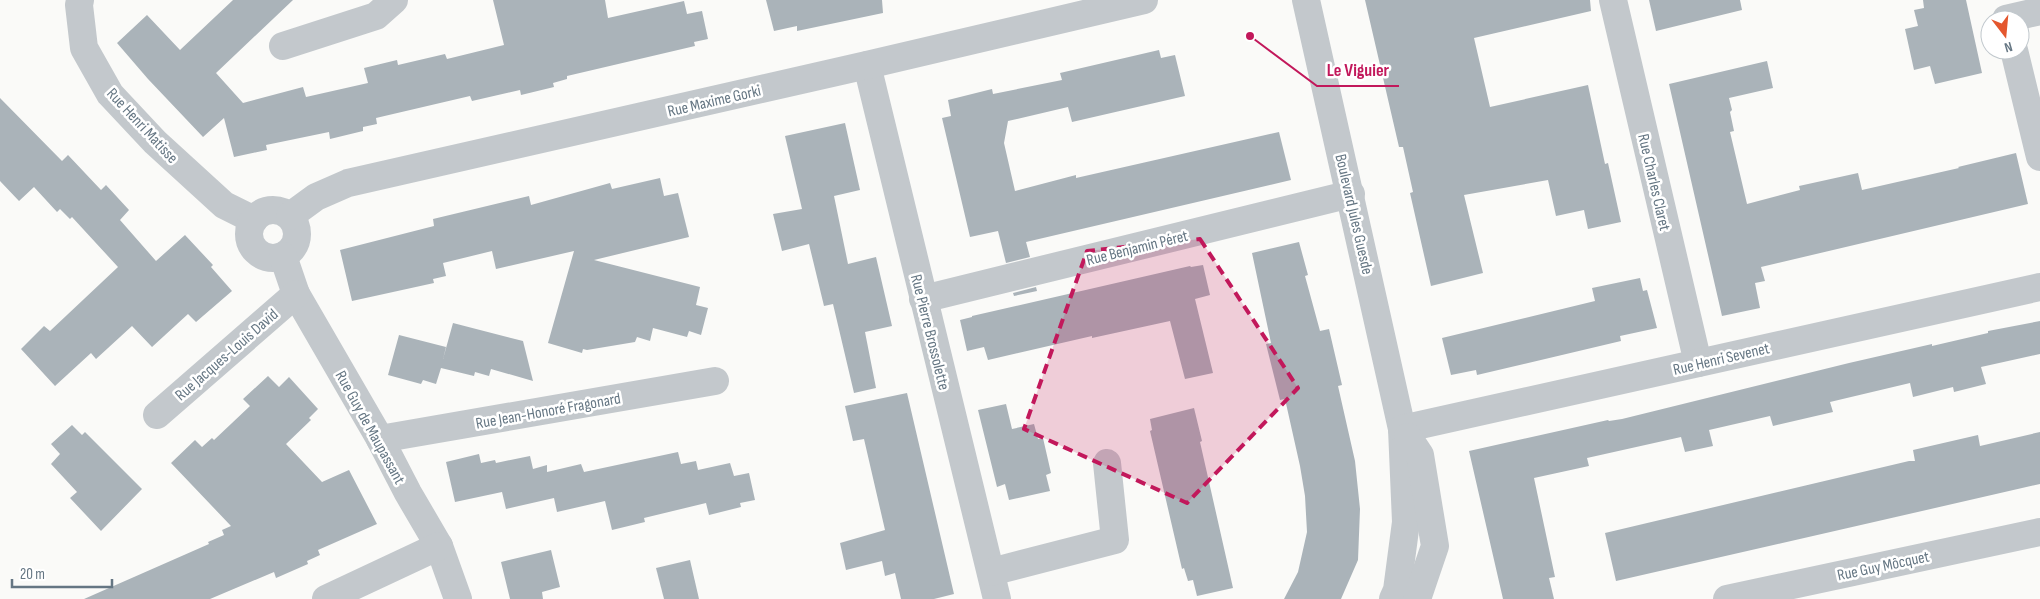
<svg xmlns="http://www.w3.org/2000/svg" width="2040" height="599" font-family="'Sofia Sans Condensed',sans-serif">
	<rect width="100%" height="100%" fill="#fafaf8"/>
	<g fill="#aab3b9">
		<path d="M233,0h60l-77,73 27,30 60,-16 3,10 62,-14 -4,-15 33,-8 1,5 47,-11 2,5 57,-14 -11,-45h112l3,18 76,-17 3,13 15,-3 6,28 -14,3 1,4 -128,30v3l-14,4 1,4 -33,8 -1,-5 -48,11 -2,-5 -94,22 1,6 -14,3v4l-33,8 -1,-7 -63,13 1,5 -33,7 -10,-39 -21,19 -55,-58 -31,-36 30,-28 33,35z"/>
		<path d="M766,0h116l1,13 -86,18v-5l-23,5z"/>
		<path d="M1365,0h225l1,11 -117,27 16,69 98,-22 17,79 3,-1 13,59 -33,7 -4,-19 -28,6 -8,-36 -84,15 19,78 -52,13 -21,-93 3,-1 -10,-45h-4z"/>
		<path d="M1649,0h91l2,10 -86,21z"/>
		<path d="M1923,0h43l16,73 -47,11 -5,-18 -16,4 -9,-41 13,-3 -4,-16 10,-2z"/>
		<path d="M1159,50l2,8 14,-3 10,41 -113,26 -4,-15 -60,14 -4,22 11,48 61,-16v3l203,-46 12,48 -265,62 4,15 -24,6 -8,-32 -28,6 -28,-119 9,-2 -3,-16 44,-11 1,5 69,-14 -2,-7z"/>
		<path d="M1767,61l6,27 -44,10 3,12 -2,2 4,19 -4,1 17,72 53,-14 -1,-4 59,-13 4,17 97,-22 -1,-1 58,-14 12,51 -267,63 4,14 -10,2 5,25 -38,8 -53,-232z"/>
		<path d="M0,98l62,63 6,-6 33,35 5,-5 23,25 -9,10 36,41 29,-26 28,30 -2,2 21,24 -36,31 -8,-8 -36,33 -20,-21 -36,33 -5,-6 -36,33 -34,-37 23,-23 6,5 68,-64 -46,-50 -2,2 -10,-10 -3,3 -23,-25 -15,14 -19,-20z"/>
		<path d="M845,123l15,67 -26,6 14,68 28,-7 16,69 -27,6 11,56 -22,5 -21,-89 -9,2 -15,-62 -27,7 -9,-37 29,-5 -17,-73z"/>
		<path d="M660,178l4,18 14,-3 11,44 -95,23 106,27 -4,18 12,3 -7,27 -12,-4 -2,6 -34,-9 -3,13 -13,-4 -2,5 -48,8 -4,-1 -1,4 -34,-10 26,-92 -78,18 -4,-18 -49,12 3,13 -13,3 1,4 -82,18 -12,-51 94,-24 -1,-7 96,-23 2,9 79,-22 2,6z"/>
		<path d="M1299,242l9,33 -3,1 15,55 9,-2 13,56 -4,1 17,75 5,48 -2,51 -17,39h-57l14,-27 9,-40 -2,-36 -5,-30 -15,-67 -5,1 -14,-56 5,-1 -19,-90z"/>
		<path d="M1203,265l7,30 -15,4 18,74 -28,6 -15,-58 -78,17v-2l-104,24 -4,-13 -17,4 -7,-31 12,-3v-1l218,-50 1,1z"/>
		<path d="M1640,278l3,13 4,-1 10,38 -37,8 1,5 -144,34 -1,-5 -25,5 -9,-37 153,-37 -3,-13z"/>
		<path d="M1036,287l1,4 -23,5 -1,-3z"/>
		<path d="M2040,321v33l-59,13 5,17 -32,8 -1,-5 -40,10 -3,-14 -80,19 3,10 -60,14 -3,-10 -61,14 4,16 -28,6 -4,-15 -94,21 2,8 -55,12 21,99 -6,1 5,21h-51l-34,-148 139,-31 1,1 13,-2 227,-56 83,-19v2l56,-13v-2z"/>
		<path d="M453,323l70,18 10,40 -42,-12 -2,7 -14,-4 -1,4 -33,-8 -5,16 -13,-4 -2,4 -33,-9 11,-40 47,12 -3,12z"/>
		<path d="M268,376l11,11 10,-10 29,32 -9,9 2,2 -25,24 36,38 27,-12 28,54 -59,26 2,5 -13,6 1,3 -32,14 -2,-6 -64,27h-126l125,-55 -1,-2 16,-7 -2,-5 9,-4 -60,-63 24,-23 7,7 10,-9 2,2 36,-34 -7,-7z"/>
		<path d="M907,393l47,201 -20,5h-33l-6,-26 -10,3 -3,-15 -36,9 -6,-27 45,-13 -21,-91 -11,2 -8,-35z"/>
		<path d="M1006,404l6,25 22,-5 4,15 5,-1 8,35 -5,2 4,16 -41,9 -4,-16 -8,3 -19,-77z"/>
		<path d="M1194,408l8,33 -2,1 33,146 -36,8 -4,-16 -5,1 -4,-13 -2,1 -32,-138 2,-1 -2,-11z"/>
		<path d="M72,425l10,10 3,-3 57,57 -41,42 -31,-33 7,-6 -26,-28 9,-10 -9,-10z"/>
		<path d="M2040,432v52l-424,97 -11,-48 304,-72h6l-2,-11 65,-15 2,11z"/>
		<path d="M678,452l3,12 15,-3 2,9 32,-7 4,13 15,-3 6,27 -15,3 1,4 -32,8 -3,-12 -62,15 1,4 -33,8 -7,-29 -48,11 -3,-14 -48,11 -4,-17 -47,10 -9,-40 33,-8 2,9 14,-3 1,3 34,-7 3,13 14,-4v7l34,-8 3,8z"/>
		<path d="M551,550l9,37 -18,5 1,7h-33l-9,-37z"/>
		<path d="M690,560l9,39h-35l-8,-31z"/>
	</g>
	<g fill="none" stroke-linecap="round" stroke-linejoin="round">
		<g stroke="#c3c8cc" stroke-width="28">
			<path d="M80,0l-1,5 5,43 26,46 45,48 69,63 30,15"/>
			<path d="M1306,0l96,429 4,93 -9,68 -4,9"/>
			<path d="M1613,0l85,363"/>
			<path d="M2006,19l34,-8"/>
			<path d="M283,46l93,-30 18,-16"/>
			<path d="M2014,50l26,107"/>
			<path d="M867,65l130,534"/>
			<circle cx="273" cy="234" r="24"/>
			<path d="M290,216l26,-19 32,-14 519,-118 277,-65"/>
			<path d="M283,256l13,38 84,145 28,54 31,53 19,53"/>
			<path d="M923,299l428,-105"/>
			<path d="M157,415l139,-121"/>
			<path d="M1402,429l638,-142"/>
			<path d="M1408,437l12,18 15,91 -18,53"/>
			<path d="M380,439l335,-58"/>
			<path d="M991,572l124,-32 -8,-77"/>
			<path d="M326,599l113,-53"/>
			<path d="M1727,599l313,-67"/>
		</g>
	</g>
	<path fill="#c2185b" fill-opacity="0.2" stroke="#c2185b" stroke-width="4" stroke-dasharray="10 6" stroke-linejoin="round" d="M1200,239l98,149 -111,115 -163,-74 63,-178z"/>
	<g text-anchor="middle" stroke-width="5" stroke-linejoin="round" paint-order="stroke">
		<g font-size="16" fill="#657683" stroke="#fff">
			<text transform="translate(714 100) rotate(-13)" y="6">Rue Maxime Gorki</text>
			<text transform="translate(143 125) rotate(47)" y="6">Rue Henri Matisse</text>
			<text transform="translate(1655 182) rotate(77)" y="6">Rue Charles Claret</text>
			<text transform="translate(1355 214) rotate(77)" y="6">Boulevard Jules Guesde</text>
			<text transform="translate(1137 247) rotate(-14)" y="6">Rue Benjamin Péret</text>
			<text transform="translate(931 332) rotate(76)" y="6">Rue Pierre Brossolette</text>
			<text transform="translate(226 354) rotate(-41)" y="6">Rue Jacques-Louis David</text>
			<text transform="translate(1721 358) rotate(-13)" y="6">Rue Henri Sevenet</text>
			<text transform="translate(548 410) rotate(-10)" y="6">Rue Jean-Honoré Fragonard</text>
			<text transform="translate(371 427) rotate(61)" y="6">Rue Guy de Maupassant</text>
			<text transform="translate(1883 565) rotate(-12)" y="6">Rue Guy Môcquet</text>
		</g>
	</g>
	<path fill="none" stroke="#c2185b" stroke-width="2" d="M1250 36L1317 86H1399"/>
	<circle fill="#c2185b" stroke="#fff" stroke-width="2" cx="1250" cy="36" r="5"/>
	<g font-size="18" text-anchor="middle" font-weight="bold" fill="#c2185b" stroke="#fff" stroke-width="5" stroke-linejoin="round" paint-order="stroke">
		<text x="1358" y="76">Le Viguier</text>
	</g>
	<g transform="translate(2005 35) rotate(164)"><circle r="24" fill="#ffffff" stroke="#c1c8cd"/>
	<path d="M0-4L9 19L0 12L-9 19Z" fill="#e4572e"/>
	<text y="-8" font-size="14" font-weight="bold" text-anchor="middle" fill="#657683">N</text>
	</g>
	<path d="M12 579v8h100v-8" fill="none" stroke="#657683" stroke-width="2.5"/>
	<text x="20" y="579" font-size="15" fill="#657683" stroke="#ffffff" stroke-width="4" paint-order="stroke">20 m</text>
</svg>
